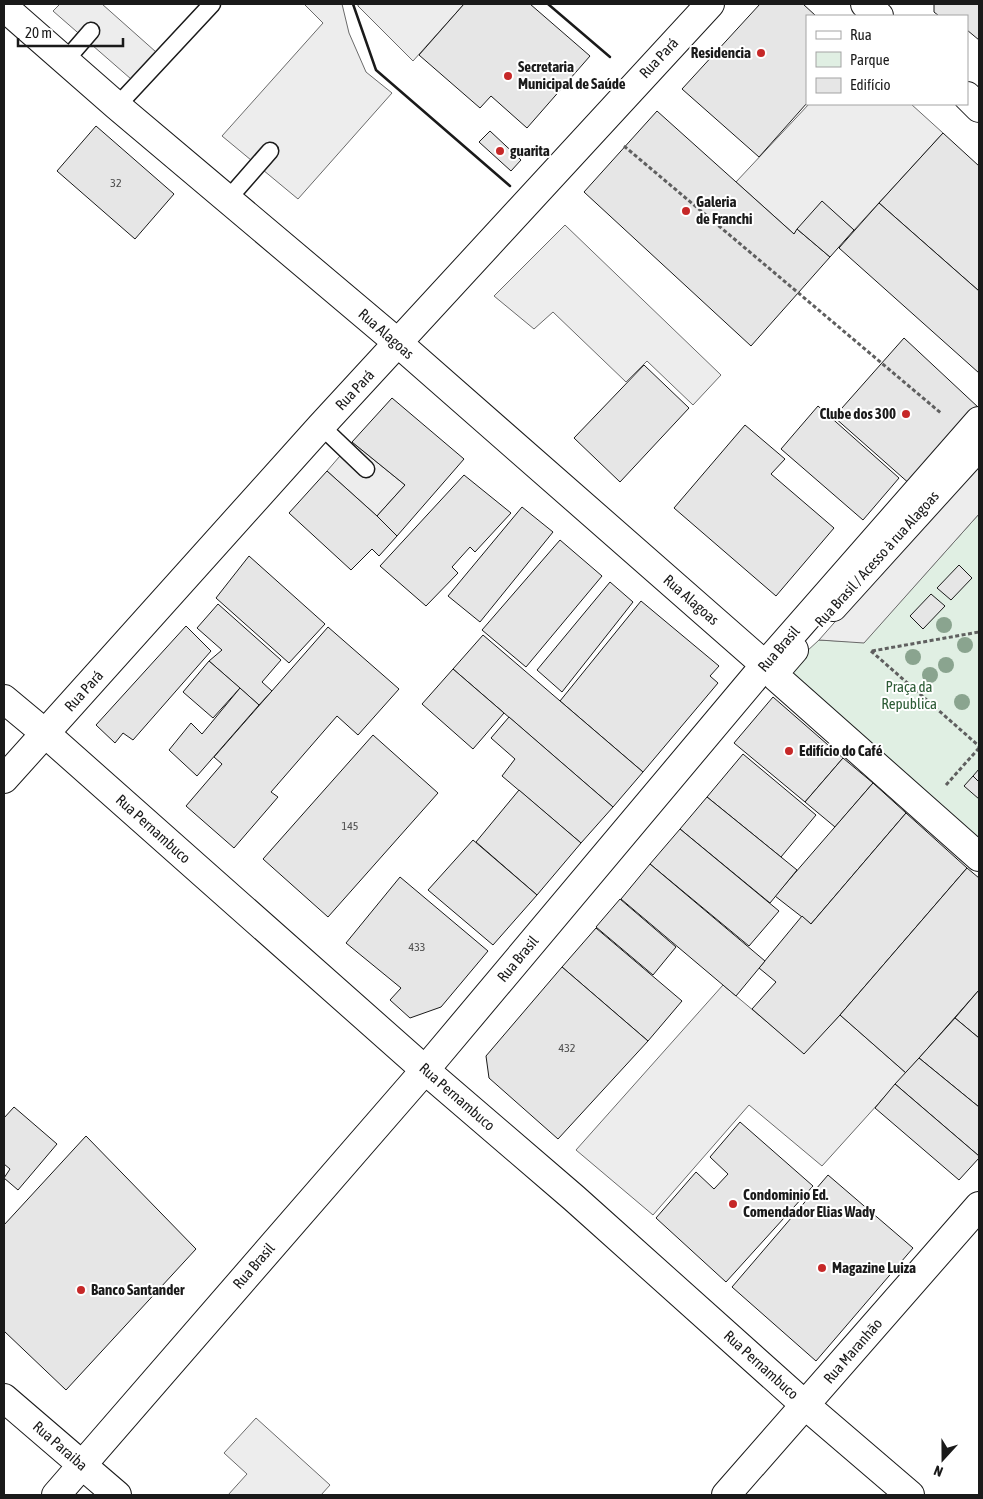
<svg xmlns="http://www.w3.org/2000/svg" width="983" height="1499" font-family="'Asap Condensed',sans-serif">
	<rect width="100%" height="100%" fill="#fff"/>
	<path fill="#e0efe3" stroke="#6a6a6a" d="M979,514v342l-198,-181 38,-35 45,2z"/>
	<g fill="#ededed" stroke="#6a6a6a">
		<path d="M60,4h42l54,48 -25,27 -78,-68z"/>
		<path d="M304,4h38l7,29 17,39 26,21 -94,106 -76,-63 101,-113z"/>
		<path d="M358,4h106l-51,57 -55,-55z"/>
		<path d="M809,104h102l32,29 -89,97 -32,-28 -28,32 -58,-52z"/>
		<path d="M565,225l156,150 -28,30 -46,-44 -21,21 -73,-70 -19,17 -40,-33z"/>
		<path d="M352,442l53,43 -28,31 -50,-45z"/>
		<path d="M979,458v56l-115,129 -45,-3z"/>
		<path d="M723,985l81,68 36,-38 66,58 -84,93 -73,-61 -96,110 -77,-65z"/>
		<path d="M256,1418l74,67 -9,10h-93l19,-21 -23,-21z"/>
	</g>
	<g fill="#e6e6e6" stroke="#1a1a1a">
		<path d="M464,4h66l60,52 -63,72 -36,-32 -11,12 -61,-53z"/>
		<path d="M760,4h43l13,12h-9v87l-48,54 -77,-68z"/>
		<path d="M933,4h46v36l-12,-10v-14h-28l-5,-4v-7z"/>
		<path d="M657,111l137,123 3,-5 33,28 -79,89 -167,-154z"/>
		<path d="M96,126l78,68 -39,45 -78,-68z"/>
		<path d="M490,131l31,29 -10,11 -32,-29z"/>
		<path d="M943,133l36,33v125l-100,-88z"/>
		<path d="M822,201l32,29 -24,27 -33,-28z"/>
		<path d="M879,203l100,88v82l-140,-125z"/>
		<path d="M904,338l75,70 -68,77 -77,-68z"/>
		<path d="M644,365l45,43 -69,74 -46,-44z"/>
		<path d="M392,398l72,61 -67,77 -20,-20 28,-31 -53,-43z"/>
		<path d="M818,406l81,72 -36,42 -82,-71z"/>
		<path d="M745,425l40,34 -14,15 63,54 -58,68 -102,-88z"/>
		<path d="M327,471l50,45 20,20 -18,20 -7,-7 -21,21 -62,-57z"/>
		<path d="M464,475l47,38 -36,39 -5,-5 -18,20 6,6 -32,33 -46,-40z"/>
		<path d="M522,507l31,25 -73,90 -32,-26z"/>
		<path d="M560,540l42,36 -76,91 -44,-37z"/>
		<path d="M249,556l76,68 -36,39 -73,-65z"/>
		<path d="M959,565l13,13 -21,22 -14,-12z"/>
		<path d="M610,582l23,20 -71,90 -25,-22z"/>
		<path d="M931,594l14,12 -22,23 -13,-13z"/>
		<path d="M641,601l78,65 -9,10 8,7 -75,89 -83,-71z"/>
		<path d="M218,604l63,56 -19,22 10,9 -13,14 -50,-44 13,-11 -25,-22z"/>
		<path d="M186,626l25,25 -78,89 -10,-7 -8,10 -19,-18z"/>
		<path d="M328,627l71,62 -41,46 -21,-19 -66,76 7,5 -44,51 -48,-42 36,-42 -8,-7z"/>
		<path d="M483,635l160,137 -30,35 -160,-138z"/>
		<path d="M209,661l31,27 -27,30 -30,-26z"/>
		<path d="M453,669l51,44 -31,36 -51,-45z"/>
		<path d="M240,688l19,17 -62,71 -28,-26 22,-27 11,11z"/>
		<path d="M773,697l70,61 -38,44 -71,-59z"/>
		<path d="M509,717l104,90 -32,36 -79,-67 13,-17 -24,-21z"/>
		<path d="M373,735l65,58 -110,124 -65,-58z"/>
		<path d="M743,754l73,61 -35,42 -74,-60z"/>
		<path d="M843,758l30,25 -38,44 -30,-25z"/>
		<path d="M979,769v13l-6,-6z"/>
		<path d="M973,776l6,6v17l-15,-13z"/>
		<path d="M873,783l33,30 -95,111 -36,-28z"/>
		<path d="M519,790l62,53 -44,52 -61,-53z"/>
		<path d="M707,797l90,73 -27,33 -90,-74z"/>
		<path d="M906,813l61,55 -127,147 -36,39 -52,-45 24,-27 -17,-14 43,-52 9,8z"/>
		<path d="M680,829l99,82 -30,35 -99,-82z"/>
		<path d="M473,840l64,55 -44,50 -65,-55z"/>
		<path d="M650,864l115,97 -29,35 -115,-97z"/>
		<path d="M967,868l12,10v112l-73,83 -66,-58z"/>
		<path d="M400,877l88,74 -47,56 -31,11 -20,-18 11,-12 -55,-45z"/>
		<path d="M620,899l56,48 -23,28 -57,-48z"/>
		<path d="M596,928l86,73 -34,40 -86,-74z"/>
		<path d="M562,967l86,74 -90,98 -69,-61 -3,-22z"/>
		<path d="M979,990v48l-24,-20z"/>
		<path d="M955,1018l24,20v69l-60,-49z"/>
		<path d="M919,1058l60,49v49l-84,-72z"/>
		<path d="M895,1084l84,72v2l-20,22 -84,-72z"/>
		<path d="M14,1107l43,37 -39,46 -14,-12 6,-9 -6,-5v-46z"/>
		<path d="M740,1122l73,64 -87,96 -70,-64 40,-46 18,17 14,-15 -18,-17z"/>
		<path d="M86,1136l110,113 -130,141 -62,-59v-106z"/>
		<path d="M828,1175l85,73 -97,113 -84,-74z"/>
	</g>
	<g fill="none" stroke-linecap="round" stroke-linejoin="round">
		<g stroke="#1a1a1a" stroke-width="19">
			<g id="service">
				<path d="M65,61l26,-30"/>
				<path d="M117,106l95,-102"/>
				<path d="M228,199l42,-48"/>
				<path d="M321,426l45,43"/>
			</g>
		</g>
		<g stroke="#1a1a1a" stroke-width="30">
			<g id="minor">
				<path d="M4,7l113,99 281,237 367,322"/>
				<path d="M833,607l146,-161"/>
				<path d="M794,650l-19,22 1,5 203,180"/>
				<path d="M4,699l42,35 379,336 149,128 231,207 105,90"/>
				<path d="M4,779l317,-353 389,-422"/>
				<path d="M4,1398l113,97"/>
			</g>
		</g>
		<g stroke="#1a1a1a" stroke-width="30">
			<g id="tertiary">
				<path d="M865,4l14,12"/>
				<path d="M967,96l12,12"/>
				<path d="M56,1495l369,-425 340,-405 214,-244"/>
				<path d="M726,1495l253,-289"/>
			</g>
		</g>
		<g stroke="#5f5f5f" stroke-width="3" stroke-dasharray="4 2.5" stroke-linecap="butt">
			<path d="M624,146l318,268"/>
			<path d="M871,651l108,95"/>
			<path d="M872,651l107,-19"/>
			<path d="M946,785l33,-37"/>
		</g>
		<use href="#service" stroke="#fff" stroke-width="16"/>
		<use href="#minor" stroke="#fff" stroke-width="28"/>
		<use href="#tertiary" stroke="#fff" stroke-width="28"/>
		<g stroke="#1a1a1a" stroke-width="2.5">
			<path d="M353,4l23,66 134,116"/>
			<path d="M548,4l62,53"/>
		</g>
	</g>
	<g fill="#8aa48f">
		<circle cx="944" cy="625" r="8"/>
		<circle cx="965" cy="645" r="8"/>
		<circle cx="913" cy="657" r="8"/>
		<circle cx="946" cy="665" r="8"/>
		<circle cx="930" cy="675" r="8"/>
		<circle cx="962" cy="702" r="8"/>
	</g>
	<g fill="#c62828" stroke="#fff" stroke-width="2">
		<circle cx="761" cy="53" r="5"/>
		<circle cx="508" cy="76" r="5"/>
		<circle cx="500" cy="151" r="5"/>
		<circle cx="686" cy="211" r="5"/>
		<circle cx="906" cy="414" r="5"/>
		<circle cx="789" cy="751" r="5"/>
		<circle cx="733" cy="1204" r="5"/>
		<circle cx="822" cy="1268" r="5"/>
		<circle cx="81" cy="1290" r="5"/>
	</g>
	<g text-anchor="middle" stroke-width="4" stroke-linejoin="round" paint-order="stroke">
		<g font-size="12" fill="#4d4d4d">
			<text x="116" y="187">32</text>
			<text x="350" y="830">145</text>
			<text x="417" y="951">433</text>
			<text x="567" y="1052">432</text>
		</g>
		<g font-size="15" font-weight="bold" fill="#1a1a1a" stroke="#fff" text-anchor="start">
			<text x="751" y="58" text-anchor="end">Residencia</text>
			<text x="518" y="72">Secretaria<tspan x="518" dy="17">Municipal de Saúde</tspan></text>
			<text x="510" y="156">guarita</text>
			<text x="696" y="207">Galeria<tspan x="696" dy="17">de Franchi</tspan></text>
			<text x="896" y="419" text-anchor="end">Clube dos 300</text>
			<text x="799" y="756">Edifício do Café</text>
			<text x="743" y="1200">Condominio Ed.<tspan x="743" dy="17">Comendador Elias Wady</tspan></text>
			<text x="832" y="1273">Magazine Luiza</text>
			<text x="91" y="1295">Banco Santander</text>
		</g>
		<g font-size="15" fill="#1a1a1a" stroke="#fff">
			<text transform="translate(659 58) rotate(-47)" y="5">Rua Pará</text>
			<text transform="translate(386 334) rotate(41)" y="5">Rua Alagoas</text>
			<text transform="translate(355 390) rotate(-47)" y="5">Rua Pará</text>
			<text transform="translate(877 559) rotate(-48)" y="5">Rua Brasil / Acesso à rua Alagoas</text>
			<text transform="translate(691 600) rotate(41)" y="5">Rua Alagoas</text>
			<text transform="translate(779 649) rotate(-49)" y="5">Rua Brasil</text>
			<text transform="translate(84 691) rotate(-48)" y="5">Rua Pará</text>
			<text transform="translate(153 829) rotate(42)" y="5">Rua Pernambuco</text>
			<text transform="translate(518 959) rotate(-50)" y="5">Rua Brasil</text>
			<text transform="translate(457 1097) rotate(41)" y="5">Rua Pernambuco</text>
			<text transform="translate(254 1266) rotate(-49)" y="5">Rua Brasil</text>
			<text transform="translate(853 1351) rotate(-49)" y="5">Rua Maranhão</text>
			<text transform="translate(761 1365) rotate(42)" y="5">Rua Pernambuco</text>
			<text transform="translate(60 1446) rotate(41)" y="5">Rua Paraiba</text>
		</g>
		<g font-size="15" fill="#2b5a34" stroke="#fff">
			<text x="909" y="692">Praça da<tspan x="909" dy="17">Republica</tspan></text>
		</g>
	</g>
	<rect width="983" height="1499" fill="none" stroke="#1a1a1a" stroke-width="10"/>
	<rect x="806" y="15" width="162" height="90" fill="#ffffff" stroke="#a3a3a3"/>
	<rect x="816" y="31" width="25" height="8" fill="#ffffff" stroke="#a3a3a3"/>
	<text x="850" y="40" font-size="15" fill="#1a1a1a">Rua</text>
	<rect x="816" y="52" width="25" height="15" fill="#e0efe3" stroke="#a3a3a3"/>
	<text x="850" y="65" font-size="15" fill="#1a1a1a">Parque</text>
	<rect x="816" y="78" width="25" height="15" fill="#e6e6e6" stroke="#a3a3a3"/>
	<text x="850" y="90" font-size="15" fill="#1a1a1a">Edifício</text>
	<g transform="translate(943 1459) rotate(201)" stroke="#ffffff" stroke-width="4" paint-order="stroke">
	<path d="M0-4L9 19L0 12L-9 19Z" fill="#1a1a1a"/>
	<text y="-8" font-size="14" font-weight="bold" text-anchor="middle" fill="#1a1a1a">N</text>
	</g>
	<path d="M18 38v8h105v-8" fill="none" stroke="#1a1a1a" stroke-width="2.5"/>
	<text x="25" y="38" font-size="15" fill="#1a1a1a" stroke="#ffffff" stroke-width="4" paint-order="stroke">20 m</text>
</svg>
